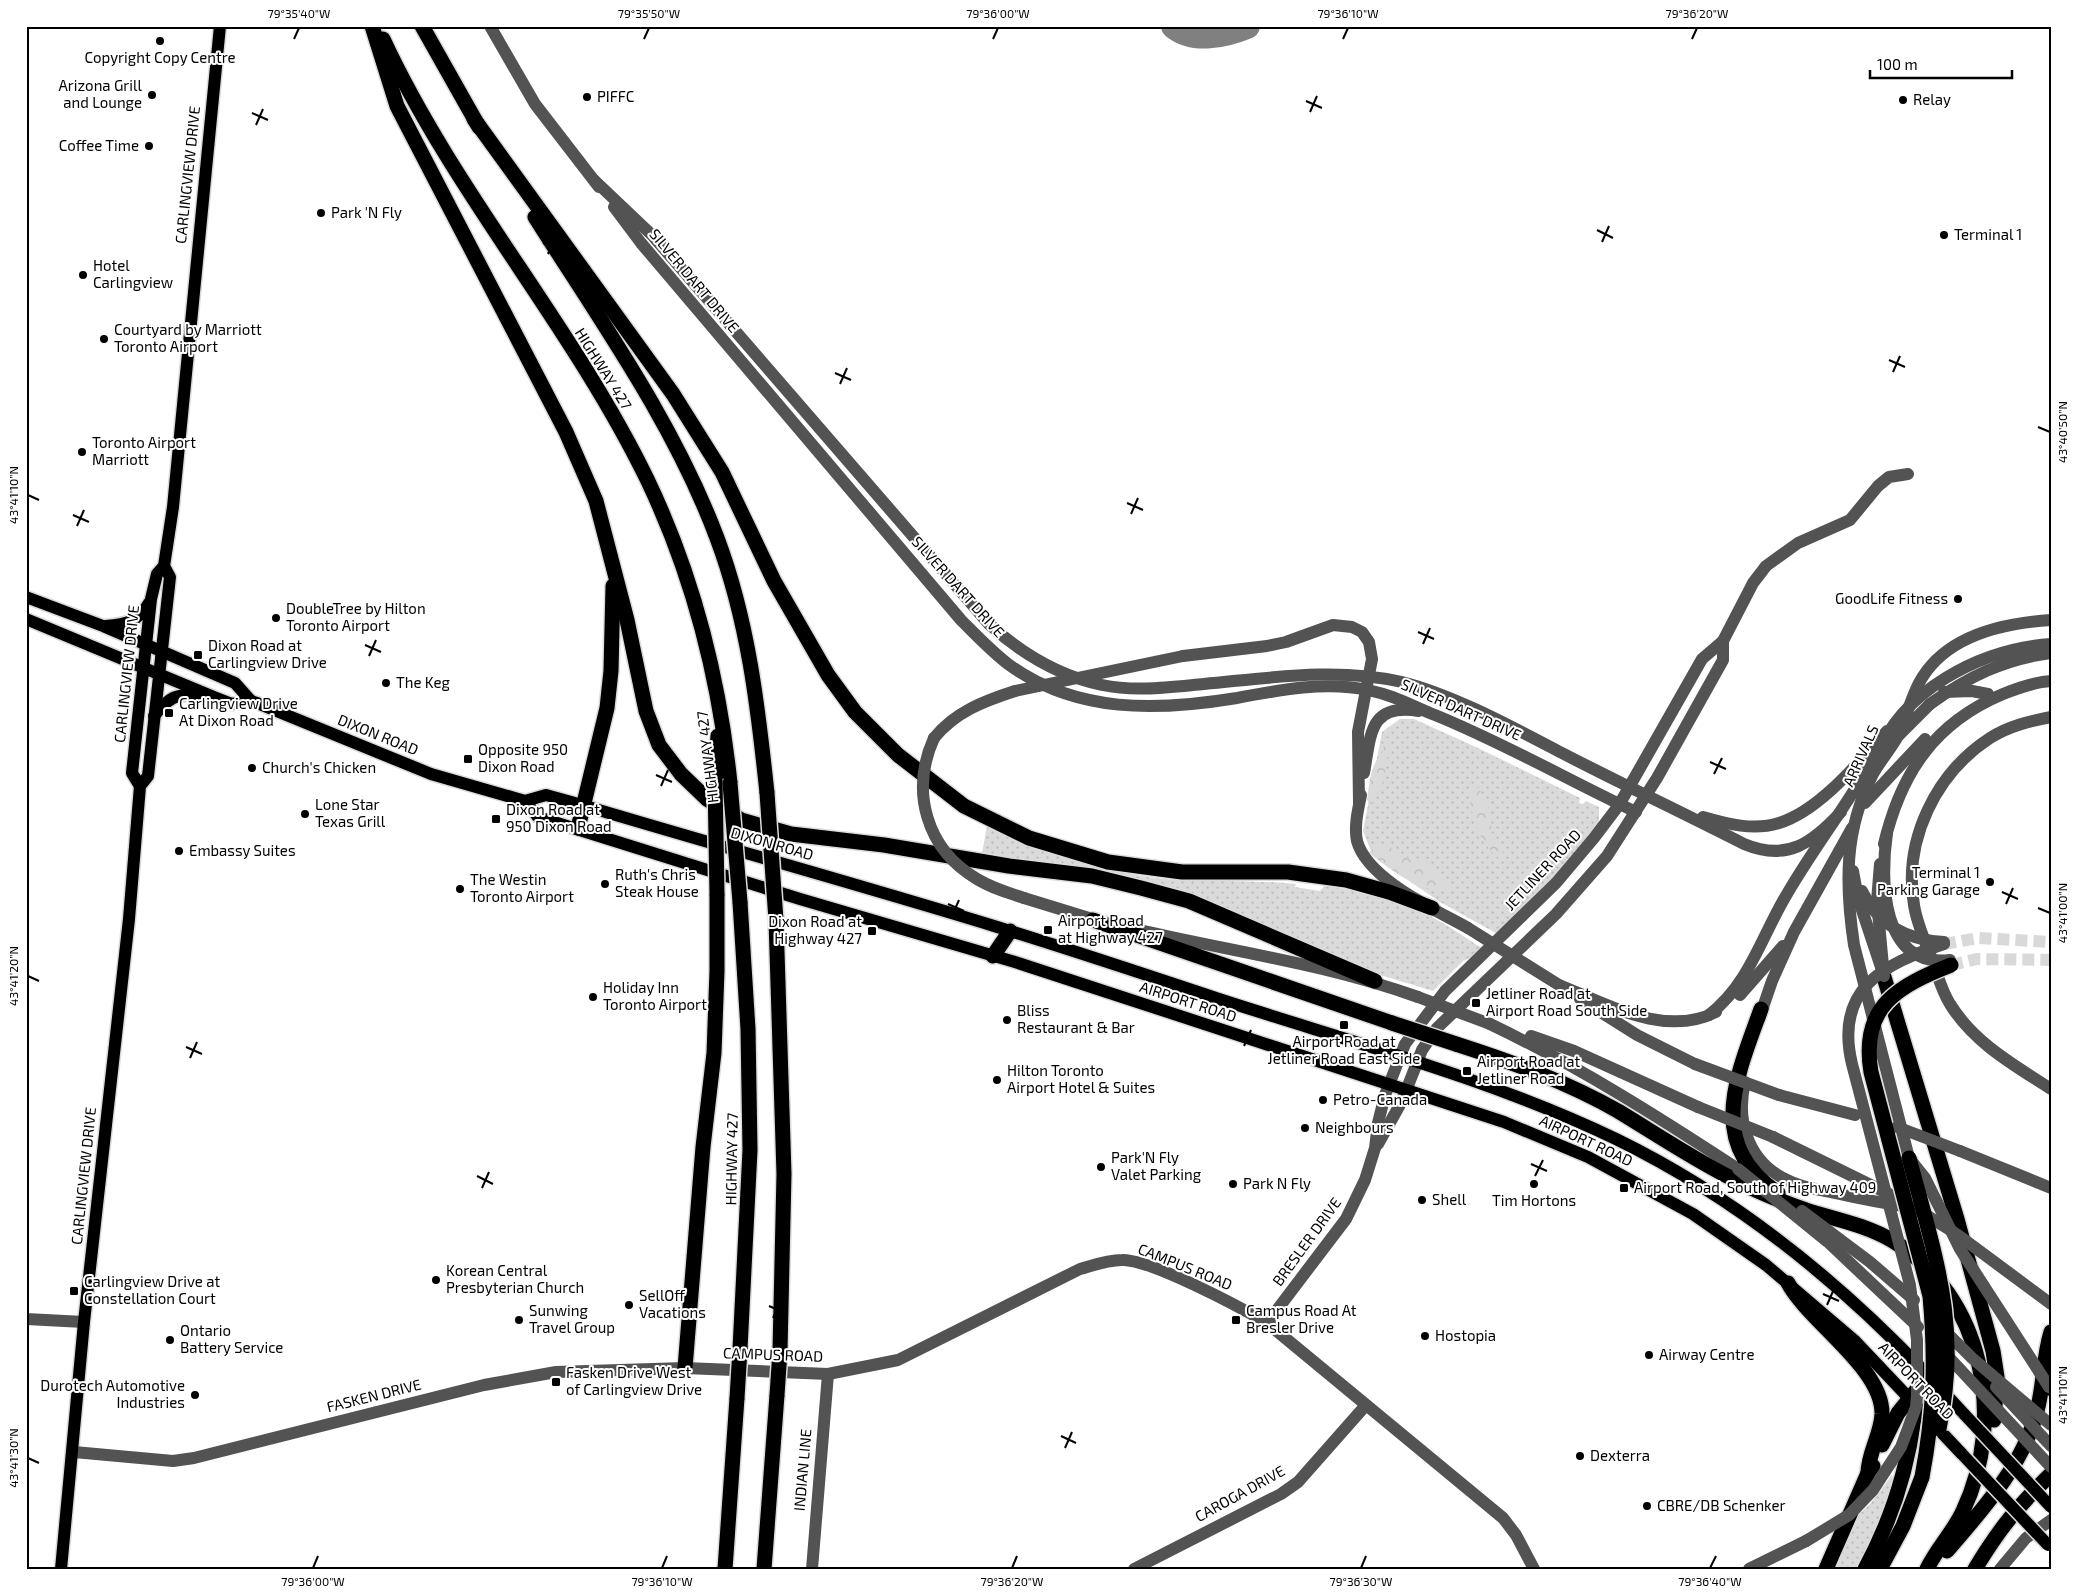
<svg xmlns="http://www.w3.org/2000/svg" width="2077" height="1595" font-family="'Exo 2',sans-serif">
	<defs>
		<pattern id="grass-dots" width="8" height="8" patternUnits="userSpaceOnUse" patternTransform="scale(1.25)"><rect width="8" height="8" fill="#dadada"/><path d="M2 2h.1M6 6h.1" fill="none" stroke="#b9b9b9" stroke-width="1.8" stroke-linecap="round"/></pattern>
		<pattern id="forest-crowns" width="20" height="18" patternUnits="userSpaceOnUse" patternTransform="scale(1.25)"><rect width="20" height="18" fill="#dadada"/><path d="M2 6a3 3 0 1 1 6 0M12 15a3 3 0 1 1 6 0" fill="none" stroke="#b9b9b9"/></pattern>
	</defs>
	<rect width="100%" height="100%" fill="#fff"/>
	<g fill="url(#grass-dots)">
		<path d="M1400,719h14l64,29 102,50 -1,5 4,1 3,-3 13,6v16l-14,20 -84,93 -61,-34 -67,-46 -10,-25 19,-99z"/>
		<path d="M987,825c62,28 126,52 195,55 39,2 76,0 114,4l-1,3 25,4 5,-6c35,7 73,16 105,31 19,10 38,23 56,35l-23,10 -30,30 -56,-17 -197,-84 -67,-17 -127,-18 -4,-1z"/>
		<path d="M1892,1475l2,4 -10,31 -28,59h-22l24,-54 12,-11z"/>
	</g>
	<g fill="url(#forest-crowns)">
		<path d="M1388,738l4,14 -8,10c2,12 1,17 -5,28 -3,5 -2,10 -8,14l-4,-4c3,-20 3,-34 17,-50l-1,-10z"/>
		<path d="M1470,785l7,1 11,17 4,30 13,24 -5,2c-20,-13 -33,-51 -30,-74z"/>
		<path d="M1377,845h11l12,12 24,2 7,9 18,13 2,8c-28,7 -61,-20 -82,-36z"/>
	</g>
	<g fill="none" stroke-linecap="round" stroke-linejoin="round">
		<path stroke="#808080" stroke-width="26" d="M1174,26c20,16 51,9 73,0"/>
		<g stroke="#d9d9d9" stroke-width="12" stroke-dasharray="12 6" stroke-linecap="butt">
			<path d="M1944,944l34,-6 73,4"/>
			<path d="M1951,965l26,-6 74,1"/>
		</g>
		<g stroke="#dbdbdb" stroke-width="15">
			<g id="major">
				<path d="M26,597l77,29 132,57 16,18"/>
				<path d="M26,619l188,78 18,7 19,-3 6,2 174,71 94,27 21,-6 36,10c137,41 275,79 412,121 75,23 150,48 225,73 132,43 272,80 397,140 117,57 217,137 306,230"/>
				<path d="M106,626c20,-2 32,-4 43,-23"/>
				<path d="M154,716c14,-18 22,-23 45,-21"/>
				<path d="M140,786l-8,-13 19,-174 6,-25 7,-8 9,-59 47,-481"/>
				<path d="M525,801l13,16 262,82 215,63 489,160 84,35 105,57 73,51 88,75 108,114"/>
				<path d="M1941,1389l24,26"/>
				<path d="M61,1569l23,-247 45,-403 11,-133 8,-10 22,-199 -6,-11"/>
			</g>
		</g>
		<g stroke="#dbdbdb" stroke-width="18">
			<g id="highway">
				<path d="M372,26l25,80 169,326 30,69 31,119 19,91 13,34 22,29 26,25 34,21 50,14 93,11 125,21 83,10 49,12 48,13 186,80"/>
				<path d="M422,26l57,101"/>
				<path d="M383,39c72,155 189,286 264,440 46,96 72,198 83,304"/>
				<path d="M474,119l199,275 49,78 52,109 54,94 27,37 43,43 66,51 65,32 79,24 74,10h106l58,8 43,12 43,16"/>
				<path d="M535,217c65,103 139,206 182,321 31,82 41,169 50,255"/>
				<path d="M715,779l3,-43"/>
				<path d="M578,828l29,-120 4,-37 2,-85"/>
				<path d="M740,902l8,127 2,121 -10,199"/>
				<path d="M776,920l8,254 -4,177"/>
				<path d="M1093,920l299,103"/>
				<path d="M993,956l17,-25"/>
				<path d="M1884,977l73,242 36,132 4,26 -3,43"/>
				<path d="M1761,1009c-24,67 -56,135 17,184"/>
				<path d="M1456,1044c56,18 111,38 162,67 38,23 75,48 115,68 25,13 52,24 79,33 27,8 56,14 81,29 90,55 114,177 70,270 -9,20 -26,37 -36,58"/>
				<path d="M1788,1283c21,39 95,85 94,131 -1,21 -14,39 -14,59"/>
				<path d="M685,1368l18,-221 11,-94 3,-82v-77"/>
				<path d="M1882,1445l16,-32 30,-37"/>
				<path d="M1947,1551c35,-41 76,-85 90,-140 7,-26 6,-53 14,-79"/>
				<path d="M725,1569l12,-171"/>
				<path d="M764,1569l13,-174"/>
				<path d="M1826,1569l42,-96 5,-7"/>
				<path d="M1865,1569c26,-48 42,-98 49,-151"/>
				<path d="M1880,1569l23,-43 19,-49"/>
				<path d="M1975,1569c24,-40 43,-63 76,-95"/>
			</g>
		</g>
		<g stroke="#535353" stroke-width="12">
			<path d="M490,26l45,78 64,83"/>
			<path d="M594,180l59,56 336,388c33,30 70,52 113,61 33,7 69,2 102,-1 66,-6 132,-17 198,-2 52,13 112,46 160,71 60,31 121,60 182,91 43,18 68,-1 97,-32"/>
			<path d="M614,207l27,36 320,377c15,15 30,31 47,44 68,50 150,47 229,34 42,-8 88,-17 131,-8 28,6 42,15 67,25 69,28 133,65 201,97"/>
			<path d="M1183,656l84,-10 19,-4 47,-17 19,2 10,5 7,10 3,17 -14,73 1,71"/>
			<path d="M1944,692l28,-1 16,3"/>
			<path d="M2051,717c-21,4 -42,9 -61,21 -54,35 -87,102 -76,167 3,20 12,38 19,57 5,14 9,30 17,42 24,39 64,61 101,85"/>
			<path d="M1898,736l32,-32"/>
			<path d="M934,738c21,-26 50,-37 81,-47"/>
			<path d="M1364,773c7,-39 5,-70 55,-62"/>
			<path d="M1361,795c-3,15 -7,31 -4,46 10,38 79,69 111,87"/>
			<path d="M1865,803l60,-64"/>
			<path d="M1703,817c24,7 51,14 76,6 40,-12 80,-61 108,-92"/>
			<path d="M1884,844c17,-71 50,-121 119,-150 15,-6 31,-12 48,-13"/>
			<path d="M1880,864l-3,37 6,65"/>
			<path d="M1024,898l78,24"/>
			<path d="M1144,931c92,21 185,34 274,66"/>
			<path d="M1559,985c48,19 106,53 157,27"/>
			<path d="M1740,995l43,-49"/>
			<path d="M1580,999l57,36 58,29"/>
			<path d="M1709,1015c41,-32 52,-78 78,-121 29,-50 65,-95 92,-145"/>
			<path d="M1759,1019l13,-38 22,-49 58,-104"/>
			<path d="M1490,1024c88,42 167,92 248,145"/>
			<path d="M1531,1036l43,15 124,56"/>
			<path d="M1745,1082c-9,37 2,77 38,96 16,9 34,11 52,15 26,6 53,11 80,15"/>
			<path d="M1779,1095l76,20"/>
			<path d="M1773,1137l120,59"/>
			<path d="M1378,1144l24,-43 20,-51 15,-22 119,-114 51,-58 50,-78 66,-118v-19"/>
			<path d="M1960,1151l91,37"/>
			<path d="M26,1319l58,3"/>
			<path d="M1267,1323l79,-104 19,-39 10,-32 3,-25 7,-28 20,-51 40,-53 111,-108 38,-45 25,-33 83,-146 21,-18 30,-58 13,-17 32,-23 52,-23 28,-34 11,-9 19,-3"/>
			<path d="M74,1452l99,9 21,-3 290,-73 72,-13 129,-4 143,6 70,-14 182,-91c14,-4 27,-9 42,-9 28,-1 118,47 145,63l236,195 13,17 18,34"/>
			<path d="M812,1569l16,-195"/>
			<path d="M1134,1569l147,-75 17,-12 68,-77"/>
			<path d="M1749,1569l57,-28"/>
			<path d="M2000,1569l26,-31 25,-18"/>
		</g>
		<use href="#major" stroke="#000" stroke-width="12"/>
		<use href="#highway" stroke="#000" stroke-width="15"/>
		<g stroke="#dbdbdb" stroke-width="15" stroke-linecap="butt">
			<g id="major-bridge">
				<path d="M1965,1415l86,92"/>
				<path d="M1962,1454l86,91"/>
			</g>
		</g>
		<g stroke="#dbdbdb" stroke-width="18" stroke-linecap="butt">
			<g id="highway-bridge">
				<path d="M715,779l2,115"/>
				<path d="M730,783l10,119"/>
				<path d="M767,793l9,127"/>
				<path d="M1392,1023l64,21"/>
				<path d="M1909,1158c26,98 52,168 30,271"/>
				<path d="M777,1395l3,-44"/>
				<path d="M737,1398l3,-49"/>
				<path d="M1922,1477c12,-64 14,-115 8,-181l-59,-224c-11,-66 27,-86 80,-107"/>
			</g>
		</g>
		<g stroke="#535353" stroke-width="12">
			<path d="M2051,620c-49,3 -107,16 -132,63 -9,17 -13,36 -21,53 -7,13 -18,25 -25,38 -29,56 -28,111 -19,171l55,213 16,20 35,71 91,141"/>
			<path d="M1015,691l168,-35"/>
			<path d="M1930,704c38,-27 74,-45 121,-51"/>
			<path d="M934,738c-24,53 -8,111 43,141 15,9 31,14 47,19"/>
			<path d="M1876,758c25,-68 105,-109 175,-114"/>
			<path d="M1887,833c-7,47 -6,136 63,127"/>
			<path d="M1853,871l5,27 26,78"/>
			<path d="M1862,891c16,34 46,49 82,51"/>
			<path d="M1468,928l91,57"/>
			<path d="M1418,997l72,27"/>
			<path d="M1695,1064l84,31"/>
			<path d="M1698,1107l75,30"/>
			<path d="M1897,1127l63,24"/>
			<path d="M1738,1169l90,73 90,85"/>
			<path d="M1915,1208l43,27 93,69"/>
			<path d="M1802,1211l68,51 44,38"/>
			<path d="M1942,1328l30,30 79,67"/>
			<path d="M1943,1351l108,116"/>
			<path d="M1996,1387l55,59"/>
			<path d="M1806,1541l43,-26 24,-25 28,-43 15,-40 1,-11v-56l-7,-55 -58,-221c-18,-75 31,-100 92,-120"/>
		</g>
		<use href="#major-bridge" stroke="#000" stroke-width="12"/>
		<use href="#highway-bridge" stroke="#000" stroke-width="15"/>
	</g>
	<path fill="none" stroke="#000" stroke-width="2" d="M294,39l5,-11M644,39l5,-11M993,39l5,-11M1343,39l5,-11M1692,39l5,-11M1306,101l16,7M1310,112l7,-16M252,113l16,7M256,125l7,-16M1597,230l16,8M1602,242l7,-16M543,243l16,7M548,254l7,-16M1889,360l16,7M1893,372l7,-16M835,373l16,7M840,384l7,-16M2038,427l12,5M28,495l11,5M1127,503l16,7M1131,514l7,-16M73,515l16,7M77,526l7,-16M1418,632l16,7M1423,644l7,-16M365,645l16,7M369,656l7,-16M1710,762l16,7M1714,774l8,-16M656,775l16,7M661,786l7,-16M2002,892l16,7M948,904l16,7M2006,904l7,-16M2038,908l12,5M952,916l7,-16M28,976l11,5M1239,1034l16,7M1244,1046l7,-16M186,1047l16,7M190,1058l7,-16M1531,1164l16,7M477,1176l16,8M1535,1176l8,-16M482,1188l7,-16M1823,1294l16,7M1827,1305l7,-16M769,1306l16,7M773,1318l7,-16M2038,1390l12,5M1061,1436l15,7M1065,1448l7,-16M28,1458l11,5M313,1568l5,-12M662,1568l5,-12M1012,1568l5,-12M1361,1568l5,-12M1710,1568l6,-12"/>
	<g fill="#000" stroke="#fff" stroke-width="2">
		<circle cx="160" cy="41" r="5"/>
		<circle cx="152" cy="95" r="5"/>
		<circle cx="587" cy="97" r="5"/>
		<circle cx="1903" cy="100" r="5"/>
		<circle cx="149" cy="146" r="5"/>
		<circle cx="321" cy="213" r="5"/>
		<circle cx="1944" cy="235" r="5"/>
		<circle cx="83" cy="275" r="5"/>
		<circle cx="104" cy="339" r="5"/>
		<circle cx="82" cy="452" r="5"/>
		<circle cx="1958" cy="599" r="5"/>
		<circle cx="276" cy="618" r="5"/>
		<rect x="193" y="650" width="10" height="10" rx="2.5"/>
		<circle cx="386" cy="683" r="5"/>
		<rect x="164" y="708" width="10" height="10" rx="2.5"/>
		<rect x="463" y="754" width="10" height="10" rx="2.5"/>
		<circle cx="252" cy="768" r="5"/>
		<circle cx="305" cy="814" r="5"/>
		<rect x="491" y="814" width="10" height="10" rx="2.5"/>
		<circle cx="179" cy="851" r="5"/>
		<circle cx="1990" cy="882" r="5"/>
		<circle cx="605" cy="884" r="5"/>
		<circle cx="460" cy="889" r="5"/>
		<rect x="1043" y="925" width="10" height="10" rx="2.5"/>
		<rect x="867" y="926" width="10" height="10" rx="2.5"/>
		<circle cx="593" cy="997" r="5"/>
		<rect x="1471" y="998" width="10" height="10" rx="2.5"/>
		<circle cx="1007" cy="1020" r="5"/>
		<rect x="1339" y="1020" width="10" height="10" rx="2.5"/>
		<rect x="1462" y="1066" width="10" height="10" rx="2.5"/>
		<circle cx="997" cy="1080" r="5"/>
		<circle cx="1323" cy="1100" r="5"/>
		<circle cx="1305" cy="1128" r="5"/>
		<circle cx="1101" cy="1167" r="5"/>
		<circle cx="1233" cy="1184" r="5"/>
		<circle cx="1534" cy="1184" r="5"/>
		<rect x="1619" y="1183" width="10" height="10" rx="2.5"/>
		<circle cx="1422" cy="1200" r="5"/>
		<circle cx="436" cy="1280" r="5"/>
		<rect x="69" y="1286" width="10" height="10" rx="2.5"/>
		<circle cx="629" cy="1305" r="5"/>
		<circle cx="519" cy="1320" r="5"/>
		<rect x="1231" y="1315" width="10" height="10" rx="2.5"/>
		<circle cx="1425" cy="1336" r="5"/>
		<circle cx="170" cy="1340" r="5"/>
		<circle cx="1649" cy="1355" r="5"/>
		<rect x="551" y="1377" width="10" height="10" rx="2.5"/>
		<circle cx="195" cy="1395" r="5"/>
		<circle cx="1580" cy="1456" r="5"/>
		<circle cx="1647" cy="1506" r="5"/>
	</g>
	<g text-anchor="middle" stroke-width="4" stroke-linejoin="round" paint-order="stroke">
		<g font-size="15" fill="#000" stroke="#fff" text-anchor="start">
			<text x="160" y="63" text-anchor="middle">Copyright Copy Centre</text>
			<text x="142" y="91" text-anchor="end">Arizona Grill<tspan x="142" dy="17">and Lounge</tspan></text>
			<text x="597" y="102">PIFFC</text>
			<text x="1913" y="105">Relay</text>
			<text x="139" y="151" text-anchor="end">Coffee Time</text>
			<text x="331" y="218">Park 'N Fly</text>
			<text x="1954" y="240">Terminal 1</text>
			<text x="93" y="271">Hotel<tspan x="93" dy="17">Carlingview</tspan></text>
			<text x="114" y="335">Courtyard by Marriott<tspan x="114" dy="17">Toronto Airport</tspan></text>
			<text x="92" y="448">Toronto Airport<tspan x="92" dy="17">Marriott</tspan></text>
			<text x="1948" y="604" text-anchor="end">GoodLife Fitness</text>
			<text x="286" y="614">DoubleTree by Hilton<tspan x="286" dy="17">Toronto Airport</tspan></text>
			<text x="208" y="651">Dixon Road at<tspan x="208" dy="17">Carlingview Drive</tspan></text>
			<text x="396" y="688">The Keg</text>
			<text x="179" y="709">Carlingview Drive<tspan x="179" dy="17">At Dixon Road</tspan></text>
			<text x="478" y="755">Opposite 950<tspan x="478" dy="17">Dixon Road</tspan></text>
			<text x="262" y="773">Church's Chicken</text>
			<text x="315" y="810">Lone Star<tspan x="315" dy="17">Texas Grill</tspan></text>
			<text x="506" y="815">Dixon Road at<tspan x="506" dy="17">950 Dixon Road</tspan></text>
			<text x="189" y="856">Embassy Suites</text>
			<text x="1980" y="878" text-anchor="end">Terminal 1<tspan x="1980" dy="17">Parking Garage</tspan></text>
			<text x="615" y="880">Ruth's Chris<tspan x="615" dy="17">Steak House</tspan></text>
			<text x="470" y="885">The Westin<tspan x="470" dy="17">Toronto Airport</tspan></text>
			<text x="1058" y="926">Airport Road<tspan x="1058" dy="17">at Highway 427</tspan></text>
			<text x="862" y="927" text-anchor="end">Dixon Road at<tspan x="862" dy="17">Highway 427</tspan></text>
			<text x="603" y="993">Holiday Inn<tspan x="603" dy="17">Toronto Airport</tspan></text>
			<text x="1486" y="999">Jetliner Road at<tspan x="1486" dy="17">Airport Road South Side</tspan></text>
			<text x="1017" y="1016">Bliss<tspan x="1017" dy="17">Restaurant &amp; Bar</tspan></text>
			<text x="1344" y="1047" text-anchor="middle">Airport Road at<tspan x="1344" dy="17">Jetliner Road East Side</tspan></text>
			<text x="1477" y="1067">Airport Road at<tspan x="1477" dy="17">Jetliner Road</tspan></text>
			<text x="1007" y="1076">Hilton Toronto<tspan x="1007" dy="17">Airport Hotel &amp; Suites</tspan></text>
			<text x="1333" y="1105">Petro-Canada</text>
			<text x="1315" y="1133">Neighbours</text>
			<text x="1111" y="1163">Park'N Fly<tspan x="1111" dy="17">Valet Parking</tspan></text>
			<text x="1243" y="1189">Park N Fly</text>
			<text x="1634" y="1193">Airport Road, South of Highway 409</text>
			<text x="1432" y="1205">Shell</text>
			<text x="1534" y="1206" text-anchor="middle">Tim Hortons</text>
			<text x="446" y="1276">Korean Central<tspan x="446" dy="17">Presbyterian Church</tspan></text>
			<text x="84" y="1287">Carlingview Drive at<tspan x="84" dy="17">Constellation Court</tspan></text>
			<text x="639" y="1301">SellOff<tspan x="639" dy="17">Vacations</tspan></text>
			<text x="529" y="1316">Sunwing<tspan x="529" dy="17">Travel Group</tspan></text>
			<text x="1246" y="1316">Campus Road At<tspan x="1246" dy="17">Bresler Drive</tspan></text>
			<text x="180" y="1336">Ontario<tspan x="180" dy="17">Battery Service</tspan></text>
			<text x="1435" y="1341">Hostopia</text>
			<text x="1659" y="1360">Airway Centre</text>
			<text x="566" y="1378">Fasken Drive West<tspan x="566" dy="17">of Carlingview Drive</tspan></text>
			<text x="185" y="1391" text-anchor="end">Durotech Automotive<tspan x="185" dy="17">Industries</tspan></text>
			<text x="1590" y="1461">Dexterra</text>
			<text x="1657" y="1511">CBRE/DB Schenker</text>
		</g>
		<g font-size="15" fill="#000" stroke="#fff">
			<text transform="translate(188 175) rotate(-84)" y="5">CARLINGVIEW DRIVE</text>
			<text transform="translate(694 281) rotate(50)" y="5">SILVER DART DRIVE</text>
			<text transform="translate(603 369) rotate(58)" y="5">HIGHWAY 427</text>
			<text transform="translate(958 587) rotate(48)" y="5">SILVER DART DRIVE</text>
			<text transform="translate(127 674) rotate(-84)" y="5">CARLINGVIEW DRIVE</text>
			<text transform="translate(1461 710) rotate(24)" y="5">SILVER DART DRIVE</text>
			<text transform="translate(378 735) rotate(22)" y="5">DIXON ROAD</text>
			<text transform="translate(1861 756) rotate(-66)" y="5">ARRIVALS</text>
			<text transform="translate(708 757) rotate(-97)" y="5">HIGHWAY 427</text>
			<text transform="translate(772 844) rotate(16)" y="5">DIXON ROAD</text>
			<text transform="translate(1543 870) rotate(-47)" y="5">JETLINER ROAD</text>
			<text transform="translate(1188 1002) rotate(18)" y="5">AIRPORT ROAD</text>
			<text transform="translate(1586 1141) rotate(25)" y="5">AIRPORT ROAD</text>
			<text transform="translate(732 1159) rotate(-89)" y="5">HIGHWAY 427</text>
			<text transform="translate(84 1176) rotate(-84)" y="5">CARLINGVIEW DRIVE</text>
			<text transform="translate(1307 1242) rotate(-54)" y="5">BRESLER DRIVE</text>
			<text transform="translate(1185 1267) rotate(22)" y="5">CAMPUS ROAD</text>
			<text transform="translate(773 1355) rotate(2)" y="5">CAMPUS ROAD</text>
			<text transform="translate(1916 1381) rotate(46)" y="5">AIRPORT ROAD</text>
			<text transform="translate(374 1396) rotate(-14)" y="5">FASKEN DRIVE</text>
			<text transform="translate(803 1470) rotate(-85)" y="5">INDIAN LINE</text>
			<text transform="translate(1240 1494) rotate(-29)" y="5">CAROGA DRIVE</text>
		</g>
	</g>
	<rect width="2077" height="1595" fill="none" stroke="#ffffff" stroke-width="55"/>
	<path d="M1870 70v8h142v-8" fill="none" stroke="#000000" stroke-width="2.5"/>
	<text x="1877" y="70" font-size="15" fill="#000000" stroke="#ffffff" stroke-width="4" paint-order="stroke">100 m</text>
	<rect x="28" y="28" width="2022" height="1540" fill="none" stroke="#000" stroke-width="2"/>
	<g font-size="12" text-anchor="middle" fill="#000">
		<text x="299" y="18">79°35'40"W</text>
		<text x="649" y="18">79°35'50"W</text>
		<text x="998" y="18">79°36'00"W</text>
		<text x="1348" y="18">79°36'10"W</text>
		<text x="1697" y="18">79°36'20"W</text>
		<text transform="translate(2063 432) rotate(-90)" y="4">43°40'50"N</text>
		<text transform="translate(14 495) rotate(-90)" y="4">43°41'10"N</text>
		<text transform="translate(2063 913) rotate(-90)" y="4">43°41'00"N</text>
		<text transform="translate(14 976) rotate(-90)" y="4">43°41'20"N</text>
		<text transform="translate(2063 1395) rotate(-90)" y="4">43°41'10"N</text>
		<text transform="translate(14 1458) rotate(-90)" y="4">43°41'30"N</text>
		<text x="313" y="1586">79°36'00"W</text>
		<text x="662" y="1586">79°36'10"W</text>
		<text x="1012" y="1586">79°36'20"W</text>
		<text x="1361" y="1586">79°36'30"W</text>
		<text x="1710" y="1586">79°36'40"W</text>
	</g>
</svg>
